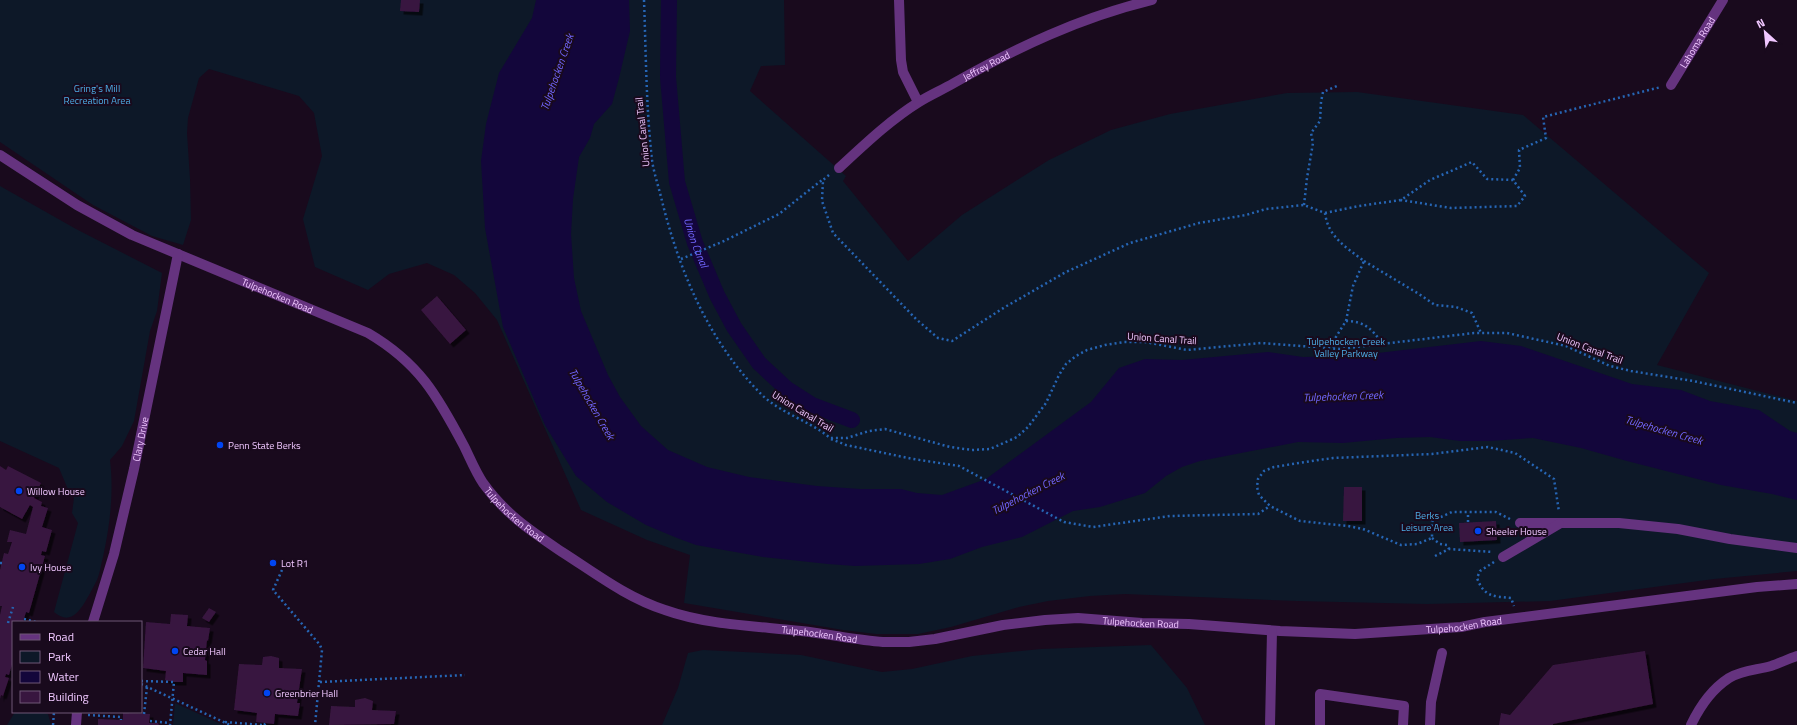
<svg xmlns="http://www.w3.org/2000/svg" width="1797" height="725" font-family="'Titillium Web',sans-serif">
	<defs>
		<filter id="shadow"><feDropShadow dx="3.5" dy="3.5" stdDeviation="0" flood-color="#0009"/></filter>
	</defs>
	<rect width="100%" height="100%" fill="#190a1d"/>
	<g fill="#0d1828">
		<path d="M0,0h784l1,65 -24,1 -11,25 96,85 -3,5 65,80 54,-46 87,-55 62,-30 59,-16 117,-21 70,-1 166,23 186,158 -52,92 140,36v170l-83,8 -164,22 -123,3 -130,-3 -172,-7 -35,2 -42,5 -29,6 -68,20 -33,7h-42l-33,-4 -159,-27 6,-48 -43,-15 -66,-30 -84,-190 -22,-27 -21,-18 -27,-12 -38,11 -21,16 -53,-23 -12,-48 19,-63 -8,-43 -15,-17 -90,-27 -10,9 -11,40 -1,15 3,46 1,41 -8,25 -31,-9 -59,-31 -93,-63z"/>
		<path d="M0,186l76,43 86,44 -5,38 -7,20 -16,90 -12,25 -12,14c4,33 0,65 -7,97 -2,7 -3,16 -6,23 -4,8 -8,15 -12,22 -8,13 -17,22 -31,10l24,-89 -6,-10 2,-15 -7,-11 -8,-19 -59,-27z"/>
		<path d="M1151,645l36,43 18,37h-543l16,-37 10,-35 15,-3 98,5 81,17 30,-3 60,-13 69,-7z"/>
		<path d="M175,703l48,22h-50z"/>
		<path d="M15,712h26l7,2 3,11h-44z"/>
	</g>
	<path fill="#13063b" d="M536,0h93l1,31 -11,47 -7,26 -18,20 -4,14 -11,19 -6,42 -2,35 3,44 7,33 27,64 12,22 21,29 27,24 39,17 42,10 68,9 43,3h41l16,4 25,2 44,-16 105,-77 28,-34 26,-9 37,1 86,-8 35,5 49,-1 129,-15 40,5 111,38 49,6 29,11 49,9 31,21 7,2v67l-25,-6 -51,-9 -94,-24 -46,-13 -48,-10 -44,3h-29l-30,-4 -34,1 -53,5 -45,-1 -98,19 -18,6 -16,9 -21,17 -45,14 -27,4 -51,26 -40,10 -32,12 -31,5 -64,2 -27,-2 -65,-7 -67,-12 -19,-7 -31,-13 -39,-23 -31,-26 -31,-51 -42,-98 -18,-99 -4,-67 5,-37 13,-51 33,-55z"/>
	<g fill="none" stroke-linecap="round" stroke-linejoin="round">
		<path stroke="#13063b" stroke-width="16" id="s1" d="M669,0l-1,77 9,105 18,61 22,52 17,32 25,36 28,26 25,16 40,15"/>
	</g>
	<g fill="#38163f" filter="url(#shadow)">
		<path d="M401,0h19l-1,12 -19,-1z"/>
		<path d="M437,296l29,34 -16,14 -29,-34z"/>
		<path d="M0,466l6,4 2,-4 33,17 -7,15 8,4 -1,4 7,2 -6,19 10,3 -6,22 -4,-1 -1,4 4,1 -16,57 -3,-1 -3,10h-10v39l-4,14 -3,-1 -1,3 4,1 -6,18 -2,-1 -1,4v-84l2,-9h-2v-36l4,-17 4,1 4,-12h-5l3,-12 16,4 7,-27 -3,-2 -8,14 -22,-12z"/>
		<path d="M1344,487h18v34h-19z"/>
		<path d="M1496,521l1,19 -37,2 -1,-19z"/>
		<path d="M209,608l7,4 -7,10 -7,-4z"/>
		<path d="M171,614l17,1 -1,11 23,2 -2,13 -1,-1 -2,20 2,1v14l-24,-2v9h-9l-9,-2 1,-9 -23,-3 3,-46 24,2z"/>
		<path d="M1645,651l8,53 -100,20v1h-54l2,-12 9,2 43,-50z"/>
		<path d="M271,656l8,2v10l23,1 -5,34h3l-2,13 -23,-2 -1,10 -18,-2 1,-9 -23,-3 5,-46 23,1 1,-8z"/>
		<path d="M365,698l8,3 -1,9 24,1 -2,13 -65,1 2,-19 24,1v-7z"/>
		<path d="M123,713l27,1 -1,9h9l1,2h-61v-6l25,1z"/>
	</g>
	<g fill="none" stroke-linecap="round" stroke-linejoin="round">
		<g stroke="#2665b4" stroke-width="2.5" stroke-dasharray="2 3" stroke-linecap="butt">
			<path d="M644,0c2,53 2,107 8,160 2,14 7,28 10,41 18,72 47,141 100,194 20,19 48,26 68,43h17l22,-7 16,-2 65,18 22,3 18,-1 27,-12 11,-10 18,-24 13,-28 7,-11 10,-8 11,-6 18,-5 19,-3h21l42,8 74,-7 79,6 134,-16h33l59,13 44,20 21,5 62,10 104,22"/>
			<path d="M829,175l-6,5 -1,21 11,32 83,86 22,19 14,3 53,-34 61,-35 64,-29 69,-20 47,-8 20,-6 38,-4 21,8c3,24 21,34 39,48l-11,25 -7,35 -12,19 -1,9"/>
			<path d="M1513,180l7,-12 -1,-18 27,-12 -3,-21 118,-30"/>
			<path d="M1304,205l3,-27 6,-35 -2,-10 9,-12 1,-19 2,-10 14,-6"/>
			<path d="M1325,213l34,-7 42,-6 29,-20 42,-18 15,17 26,1 12,16 -8,10 -66,2 -50,-8"/>
			<path d="M681,259l43,-18 55,-27 43,-34"/>
			<path d="M1364,261l55,33 16,11 21,2 16,6 9,20"/>
			<path d="M1346,321c18,0 26,8 36,22"/>
			<path d="M831,439l15,6 67,14 46,7 105,56 29,5 77,-11 88,-2 12,-8"/>
			<path d="M1510,519l-14,-7h-44l-20,9v17l-15,6 -16,1 -38,-16 -15,-3 -48,-5 -30,-15 -11,-11 -2,-8 1,-8 6,-8 10,-4 31,-5 28,-4 99,-4 56,-7 27,6 39,26 5,33"/>
			<path d="M1468,522v-10"/>
			<path d="M1432,538l8,6 7,1 2,4"/>
			<path d="M1435,556l14,-7 44,3"/>
			<path d="M1494,562l-14,9 -3,7c7,19 16,18 34,20l3,8"/>
			<path d="M0,563h2"/>
			<path d="M282,570l-9,20 47,55 2,5 -7,75"/>
			<path d="M24,619l12,3"/>
			<path d="M8,623l5,-16"/>
			<path d="M141,681l33,1 -4,43"/>
			<path d="M320,682l145,-7"/>
			<path d="M141,684l89,41"/>
			<path d="M144,714l3,-27"/>
			<path d="M88,715l33,2v3"/>
			<path d="M150,721l20,2"/>
			<path d="M225,722l37,3"/>
			<path d="M53,725l1,-13"/>
			<path d="M264,725l2,-2v2"/>
		</g>
		<g stroke="#65337f" stroke-width="10">
			<path d="M899,0l2,60 2,12 15,30"/>
			<path id="s2" d="M1671,85l52,-85"/>
			<path id="s3" d="M0,155l77,50 55,30 236,98c51,30 69,62 96,113 6,12 11,25 19,37 22,31 48,48 79,69 33,21 65,46 103,58 42,15 91,16 136,21 28,3 55,9 82,11h26l26,-3 68,-14 42,-5 33,-2 64,5 47,1 91,7 75,3 106,-7 24,-5 272,-35 40,-3"/>
			<path id="s4" d="M839,168c25,-23 51,-48 80,-66 11,-7 23,-12 35,-19 64,-36 125,-65 198,-83"/>
			<path d="M1520,523h99l59,6 52,10 67,9"/>
			<path d="M1503,557l56,-33"/>
			<path id="s5" d="M93,622l21,-68 20,-85 44,-215"/>
			<path d="M76,725l1,-13"/>
			<path d="M1270,725l2,-94"/>
			<path d="M1320,725v-31l84,12 -1,19"/>
			<path d="M1430,725l1,-23 11,-49"/>
			<path d="M1691,725c9,-19 21,-36 38,-47 13,-8 28,-8 42,-12 9,-3 17,-7 26,-10"/>
		</g>
	</g>
	<g fill="#0045f2" stroke="#190a1d" stroke-width="1.5">
		<circle cx="220" cy="445" r="4"/>
		<circle cx="19" cy="491" r="4"/>
		<circle cx="1478" cy="531" r="4"/>
		<circle cx="273" cy="563" r="4"/>
		<circle cx="22" cy="567" r="4"/>
		<circle cx="175" cy="651" r="4"/>
		<circle cx="267" cy="693" r="4"/>
	</g>
	<g text-anchor="middle" stroke-width="4" stroke-linejoin="round" paint-order="stroke">
		<g font-size="10" fill="#f0c7ff" stroke="#190a1d">
			<text dy="4" stroke="none"><textPath href="#s2" startOffset="50">Lahoma Road</textPath></text>
			<text dy="4" stroke="none"><textPath href="#s4" startOffset="180">Jeffrey Road</textPath></text>
			<text transform="translate(642 132) rotate(-96)" y="4">Union Canal Trail</text>
			<text dy="4" stroke="none"><textPath href="#s3" startOffset="312">Tulpehocken Road</textPath></text>
			<text transform="translate(1162 338) rotate(4)" y="4">Union Canal Trail</text>
			<text transform="translate(1590 348) rotate(21)" y="4">Union Canal Trail</text>
			<text transform="translate(803 411) rotate(31)" y="4">Union Canal Trail</text>
			<text dy="4" stroke="none"><textPath href="#s5" startOffset="189">Clary Drive</textPath></text>
			<text dy="4" stroke="none"><textPath href="#s3" startOffset="647">Tulpehocken Road</textPath></text>
			<text dy="4" stroke="none"><textPath href="#s3" startOffset="1307">Tulpehocken Road</textPath></text>
			<text dy="4" stroke="none"><textPath href="#s3" startOffset="1631">Tulpehocken Road</textPath></text>
			<text dy="4" stroke="none"><textPath href="#s3" startOffset="983">Tulpehocken Road</textPath></text>
		</g>
		<g font-size="10" fill="#4dade5" stroke="#190a1d">
			<text x="97" y="92">Gring's Mill<tspan x="97" dy="12">Recreation Area</tspan></text>
			<text x="1346" y="345">Tulpehocken Creek<tspan x="1346" dy="12">Valley Parkway</tspan></text>
			<text x="1427" y="519">Berks<tspan x="1427" dy="12">Leisure Area</tspan></text>
		</g>
		<g font-size="10" fill="#f0c7ff" stroke="#190a1d" text-anchor="start">
			<text x="228" y="449">Penn State Berks</text>
			<text x="27" y="495">Willow House</text>
			<text x="1486" y="535">Sheeler House</text>
			<text x="281" y="567">Lot R1</text>
			<text x="30" y="571">Ivy House</text>
			<text x="183" y="655">Cedar Hall</text>
			<text x="275" y="697">Greenbrier Hall</text>
		</g>
		<g font-size="11" font-style="italic" fill="#7266ff" stroke="#190a1d">
			<text transform="translate(557 72) rotate(-71)" y="4">Tulpehocken Creek</text>
			<text dy="4" stroke="none"><textPath href="#s1" startOffset="246">Union Canal</textPath></text>
			<text transform="translate(1343 396) rotate(-2)" y="4">Tulpehocken Creek</text>
			<text transform="translate(592 404) rotate(60)" y="4">Tulpehocken Creek</text>
			<text transform="translate(1664 430) rotate(16)" y="4">Tulpehocken Creek</text>
			<text transform="translate(1028 493) rotate(-27)" y="4">Tulpehocken Creek</text>
		</g>
	</g>
	<rect x="12" y="621" width="130" height="92" fill="#190a1d" stroke="#6f5677"/>
	<rect x="20" y="634" width="20" height="6" fill="#65337f" stroke="#6f5677"/>
	<text x="48" y="641" font-size="12" fill="#f0c7ff">Road</text>
	<rect x="20" y="651" width="20" height="12" fill="#0d1828" stroke="#6f5677"/>
	<text x="48" y="661" font-size="12" fill="#f0c7ff">Park</text>
	<rect x="20" y="671" width="20" height="12" fill="#13063b" stroke="#6f5677"/>
	<text x="48" y="681" font-size="12" fill="#f0c7ff">Water</text>
	<rect x="20" y="691" width="20" height="12" fill="#38163f" stroke="#6f5677"/>
	<text x="48" y="701" font-size="12" fill="#f0c7ff">Building</text>
	<g transform="translate(1765 32) rotate(333)" stroke="#190a1d" stroke-width="3" paint-order="stroke">
	<path d="M0-3L7 15L0 10L-7 15Z" fill="#f0c7ff"/>
	<text y="-6" font-size="11" font-weight="bold" text-anchor="middle" fill="#f0c7ff">N</text>
	</g>
</svg>
